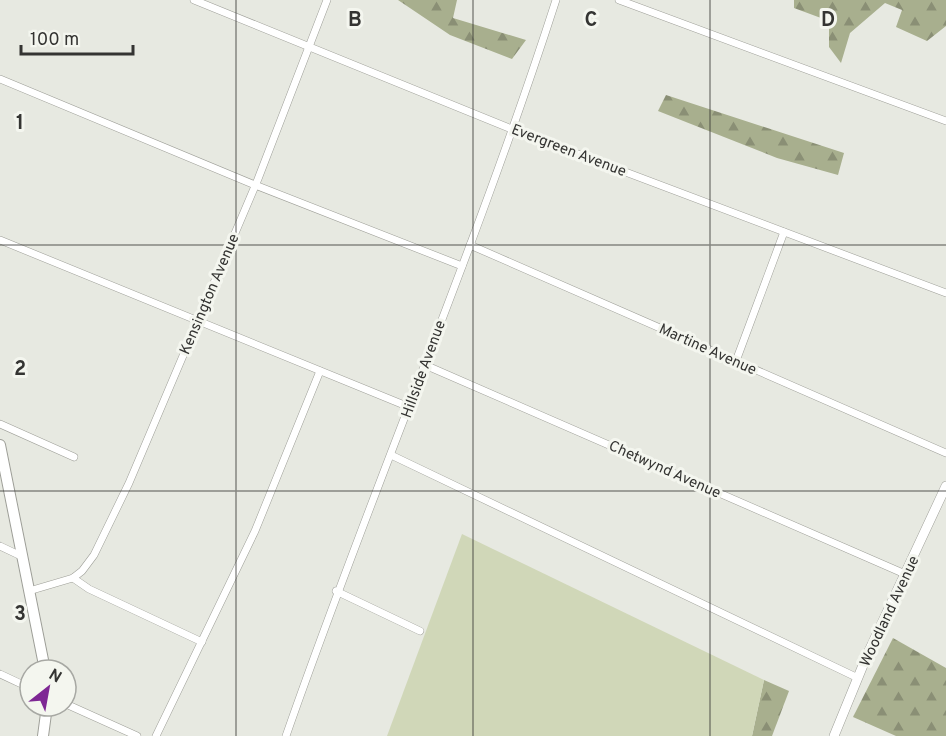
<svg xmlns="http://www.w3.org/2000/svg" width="946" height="736" font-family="Overpass,sans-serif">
	<defs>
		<pattern id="forest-firs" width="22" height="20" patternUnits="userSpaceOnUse" patternTransform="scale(1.5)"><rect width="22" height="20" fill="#a8af8e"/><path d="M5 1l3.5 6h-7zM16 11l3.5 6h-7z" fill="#8a8f75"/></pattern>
	</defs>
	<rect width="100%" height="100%" fill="#e7e9e1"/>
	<g fill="url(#forest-firs)">
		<path d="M398,0h59l-4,18 73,22 -14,19 -62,-24z"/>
		<path d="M794,0h152v26l-19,15 -31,-14 6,-17 -17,-7 -35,30 -9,30 -12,-16v-26l-35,-13z"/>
		<path d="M666,95l178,58 -6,22 -61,-17 -119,-47z"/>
		<path d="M893,638l53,30v68h-50l-43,-19z"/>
		<path d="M764,680l25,11 -17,45h-20z"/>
	</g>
	<path fill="#d0d7b8" d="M462,534l302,146 -12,56h-365z"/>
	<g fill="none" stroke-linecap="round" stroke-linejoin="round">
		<g stroke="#9e9f98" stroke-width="8">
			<g id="minor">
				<path d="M194,0l320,130 432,163"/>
				<path d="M619,0l327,121"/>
				<path d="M0,79l255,106 207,81"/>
				<path d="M0,240l409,167"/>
				<path d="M470,245l476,208"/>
				<path d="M736,361l48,-129"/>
				<path d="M425,365l480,209"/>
				<path d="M0,424l74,33"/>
				<path d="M391,455l467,223"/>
				<path d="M0,546l21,10"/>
				<path d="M73,578l16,11 113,53"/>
				<path d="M29,591l44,-13 9,-7 12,-16 35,-72 129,-304 69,-179"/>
				<path d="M336,591l84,40"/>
				<path d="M0,674l30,14"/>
				<path d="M66,704l71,32"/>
				<path d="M156,736l99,-205 65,-160"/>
				<path d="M286,736c86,-247 190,-487 270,-736"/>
			</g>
		</g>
		<g stroke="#9e9f98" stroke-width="10">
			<path id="tertiary" d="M834,736l34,-83 78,-167"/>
		</g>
		<g stroke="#9e9f98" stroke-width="12">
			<g id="secondary">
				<path d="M0,445l45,225"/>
				<path d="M43,736l4,-30"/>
			</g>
		</g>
		<use href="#minor" stroke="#fff" stroke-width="7"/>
		<use href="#tertiary" stroke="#fff" stroke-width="9"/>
		<use href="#secondary" stroke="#fff" stroke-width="10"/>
	</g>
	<path fill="none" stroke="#343432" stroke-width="1.5" stroke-opacity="0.55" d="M236,0v736M473,0v736M710,0v736M0,245h946M0,491h946"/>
	<g text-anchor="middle" stroke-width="6" stroke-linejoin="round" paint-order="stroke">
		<g font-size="15" fill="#343432" stroke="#f4f6ef">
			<text transform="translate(569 150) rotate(21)" y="5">Evergreen Avenue</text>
			<text transform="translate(209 294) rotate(-67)" y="5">Kensington Avenue</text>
			<text transform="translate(708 349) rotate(24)" y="5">Martine Avenue</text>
			<text transform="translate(423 369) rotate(-70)" y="5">Hillside Avenue</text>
			<text transform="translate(665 469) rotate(24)" y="5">Chetwynd Avenue</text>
			<text transform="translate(889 611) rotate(-65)" y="5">Woodland Avenue</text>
		</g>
	</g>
	<g font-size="20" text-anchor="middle" font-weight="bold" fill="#343432" stroke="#f4f6ef" stroke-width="6" stroke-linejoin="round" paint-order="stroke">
		<text x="355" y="26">B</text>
		<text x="591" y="26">C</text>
		<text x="828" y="26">D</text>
		<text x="20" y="129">1</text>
		<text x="20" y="375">2</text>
		<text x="20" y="620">3</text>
	</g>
	<g transform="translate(48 688) rotate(31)"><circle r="28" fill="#f4f6ef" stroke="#a7a8a3" stroke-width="1.5"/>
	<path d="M0-4.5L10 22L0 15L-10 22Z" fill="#7e2794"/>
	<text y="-9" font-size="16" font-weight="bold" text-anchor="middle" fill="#343432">N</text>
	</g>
	<path d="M21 45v9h112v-9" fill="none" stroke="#343432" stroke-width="3"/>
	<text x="30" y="45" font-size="18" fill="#343432" stroke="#f4f6ef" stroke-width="4.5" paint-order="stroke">100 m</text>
</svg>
